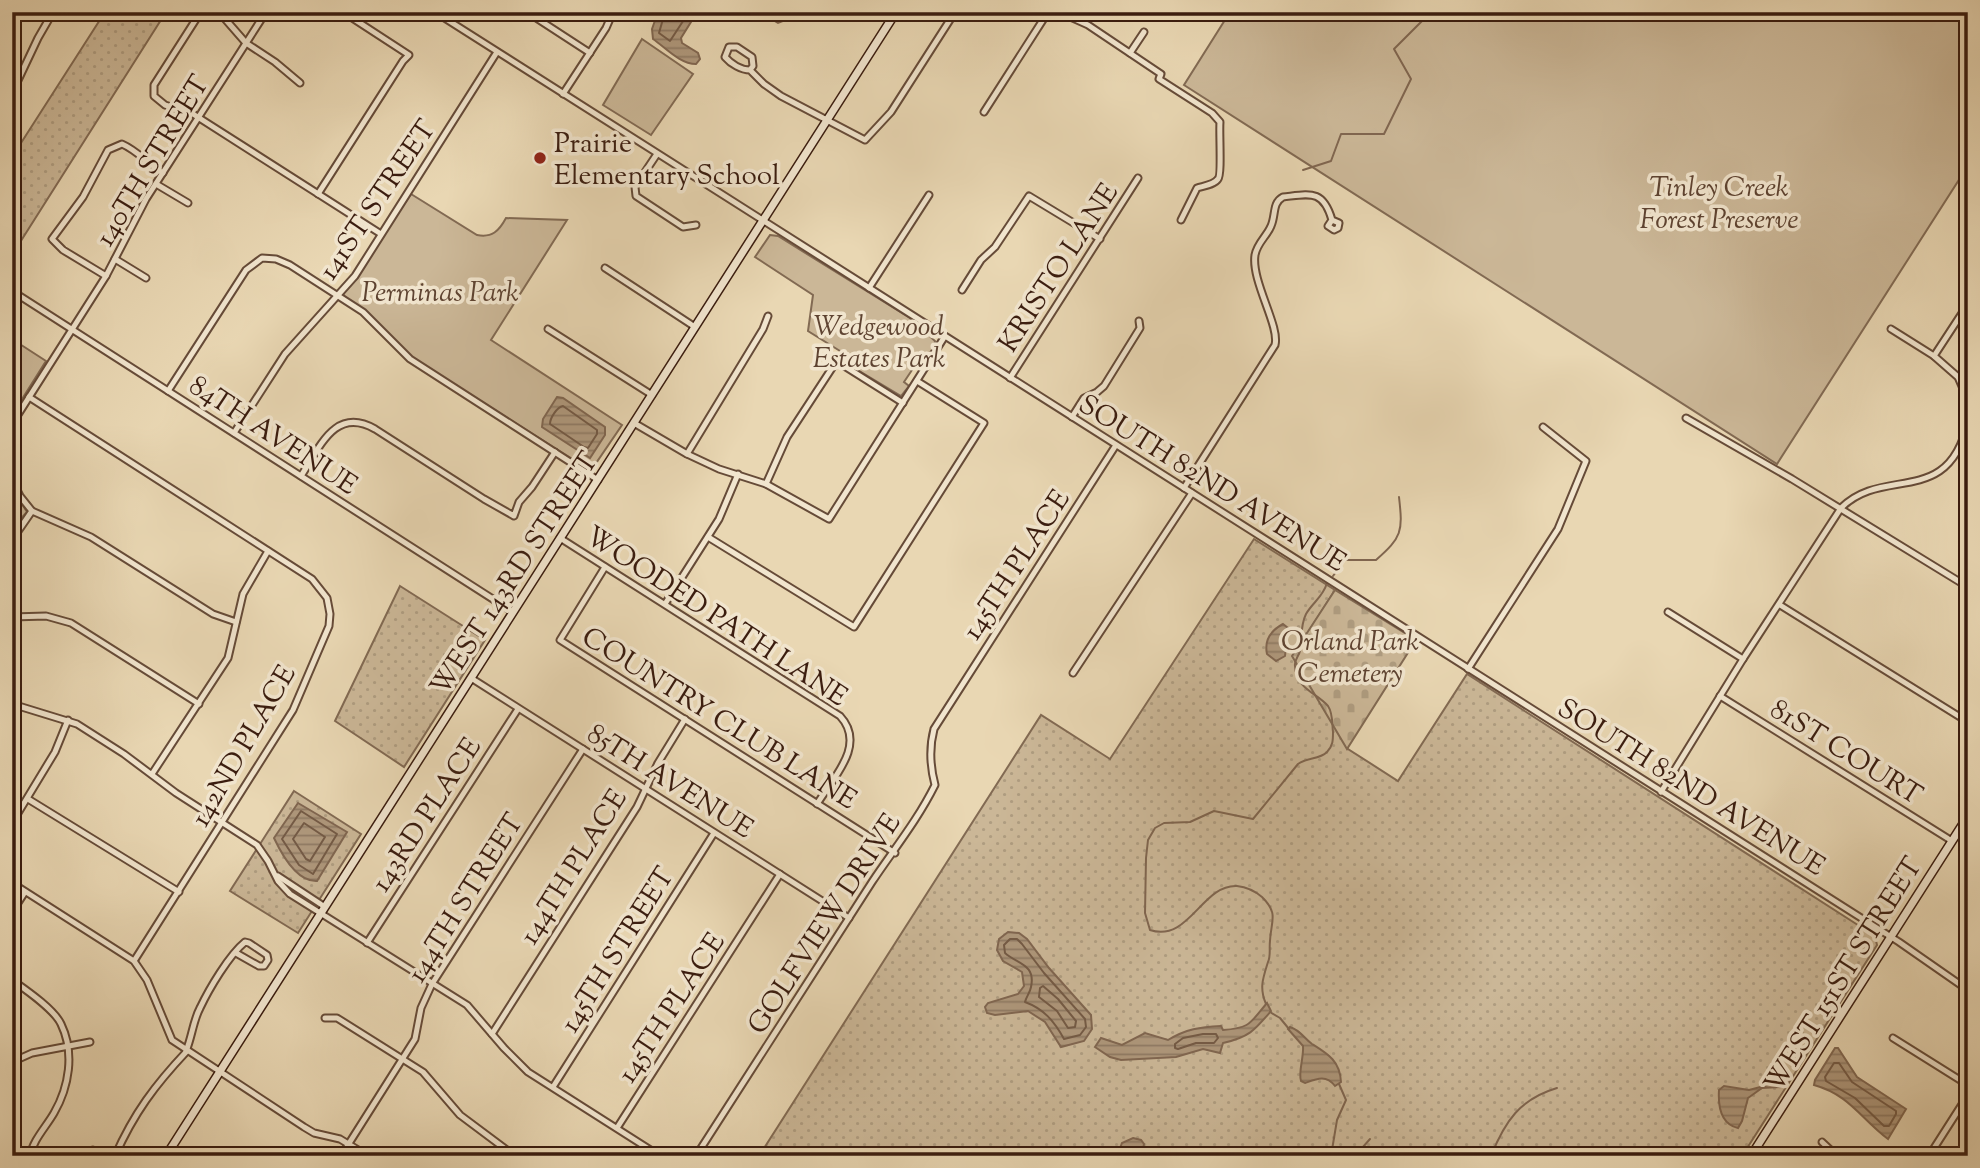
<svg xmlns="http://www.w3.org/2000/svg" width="1980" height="1168" font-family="'Sorts Mill Goudy',serif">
	<defs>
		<pattern id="grass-dots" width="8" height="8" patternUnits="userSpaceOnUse" patternTransform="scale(1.75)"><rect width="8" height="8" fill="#cbb797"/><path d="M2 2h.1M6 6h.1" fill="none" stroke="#af9d81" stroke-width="1.8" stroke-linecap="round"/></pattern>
		<pattern id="cemetery-stones" width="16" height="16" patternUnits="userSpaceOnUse" patternTransform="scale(1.75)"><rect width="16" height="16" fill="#cbb797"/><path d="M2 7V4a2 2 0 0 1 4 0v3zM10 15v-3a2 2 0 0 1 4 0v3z" fill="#af9d81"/></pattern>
		<pattern id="water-rules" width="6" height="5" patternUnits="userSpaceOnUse" patternTransform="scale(1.75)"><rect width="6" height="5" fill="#ae977b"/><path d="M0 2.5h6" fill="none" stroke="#8f7a63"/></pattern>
	</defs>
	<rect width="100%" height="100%" fill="#e9d7b3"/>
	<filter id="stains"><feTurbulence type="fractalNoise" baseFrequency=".00286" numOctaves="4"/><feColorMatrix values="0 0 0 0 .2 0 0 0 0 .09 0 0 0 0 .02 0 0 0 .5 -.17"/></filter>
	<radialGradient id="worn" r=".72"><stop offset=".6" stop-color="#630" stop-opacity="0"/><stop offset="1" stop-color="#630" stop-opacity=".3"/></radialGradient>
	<g fill="url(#grass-dots)" stroke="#826a53" stroke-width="2">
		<path d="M105,12h61l-154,243v-98z"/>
		<path d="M1254,539l81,51 -42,66 55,93 50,32 69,-107 408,262 2,9 -135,211h-983l282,-441 69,44z"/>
		<path d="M400,586l85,54 -81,127 -69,-46z"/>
		<path d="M294,791l67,43 -63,99 -68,-42z"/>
	</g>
	<path fill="url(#cemetery-stones)" stroke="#826a53" stroke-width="2" d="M1335,590l81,50 -69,109 -55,-93z"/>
	<g fill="#cbb797" stroke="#826a53" stroke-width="2">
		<path d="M1230,12h738v161l-4,-1 -187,292 -593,-379z"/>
		<path d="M642,39l51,35 -42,61 -48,-30z"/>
		<path d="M411,194l66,41c15,3 22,-4 29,-17l61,2 -76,120 131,85 -30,44 -7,-2 -174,-110 -66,-60 -2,-3z"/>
		<path d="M770,235l8,1 132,82 25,23 -1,6 -13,20 -5,-3 -12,18 5,4 -8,10 -60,-36 -1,-9 -32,-20 5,-36 -58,-38z"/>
		<path d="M12,339l34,22 -34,54z"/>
		<path d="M12,488l15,24 -15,16z"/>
	</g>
	<g fill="url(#water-rules)" stroke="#806650" stroke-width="2">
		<path d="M658,12h41l-3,2 -15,24 1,5 16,10 2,6 -4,5c-16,0 -30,-16 -43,-25l-1,-10z"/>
		<path d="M760,12h29l-6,9 -5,2z"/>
		<path d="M557,397l6,1 42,29v8l-15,23 -48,-31 1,-8z"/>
		<path d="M1283,624l5,4 -3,28 -9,5 -9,-7c-3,-14 3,-23 16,-30z"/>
		<path d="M298,803l49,29 -30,49c-20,1 -35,-26 -43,-43z"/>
		<path d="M1008,932l11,1 8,6 22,29 42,47 1,14 -8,12 -23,6 -16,-25 -17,-11 -33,4 -8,-2 -2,-6 3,-4 30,-9 6,-8 -2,-14 -19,-11 -6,-11 2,-11z"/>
		<path d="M1267,1003l4,8c-17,20 -22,26 -48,32l-3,10 -17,-4 -27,8 -55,3 -11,-3 -15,-10 6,-9 21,7 23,-12 23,7c18,-11 32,-13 53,-14l2,4c28,-2 27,-7 44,-27z"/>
		<path d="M1290,1027c10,3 14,11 22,17 16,10 28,17 29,38l-6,4c-9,-12 -19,-7 -30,-3l-4,-2c-3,-8 3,-24 2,-35l-15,-17z"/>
		<path d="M1835,1048h3l19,29 49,32 -18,30c-27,-20 -38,-44 -74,-54l1,-5z"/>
		<path d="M1768,1085h14l-1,2 -19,1 -14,10 -6,23 -4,7c-17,-4 -20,-22 -19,-38l5,-4 25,4z"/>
		<path d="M1133,1138l8,2 3,4 -2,12h-25l5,-13z"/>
	</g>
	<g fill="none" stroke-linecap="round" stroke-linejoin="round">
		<g stroke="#745a45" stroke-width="2">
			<path d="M665,12l-6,21 11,8 19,-29"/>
			<path d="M563,406l34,24v4l-9,14 -4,-1 -34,-23c0,-6 7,-17 13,-18z"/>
			<path d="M301,811l36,23 -24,40 -14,-9 -17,-26z"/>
			<path d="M304,823l21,14 -15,24 -4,-2 -13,-20z"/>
			<path d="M1010,939h7l5,5 22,29 41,46 1,8 -6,8 -16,4c-10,-18 -20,-30 -39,-37 1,-5 5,-9 6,-15 5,-23 -14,-23 -26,-34l-1,-8z"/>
			<path d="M1043,986l15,13 18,22 -1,6 -7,1 -11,-17 -18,-14 1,-9z"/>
			<path d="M1203,1034h13l2,4 -4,5h-18l-18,6 -3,-1v-4l8,-6z"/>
			<path d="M1834,1063h5l13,19 44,29v3l-7,12h-5l-29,-28 -29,-17 -1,-4z"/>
		</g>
		<g stroke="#806650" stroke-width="2">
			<path d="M1303,170l28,-9 10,-27h43l27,-55 -17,-30 28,-28 -1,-9"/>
			<path d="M1346,560h30c26,-23 27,-28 23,-63"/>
			<path d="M1333,576l6,-8"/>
			<path d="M1287,649l11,3"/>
			<path d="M1266,1004c-7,-16 -3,-26 2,-42 3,-6 1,-14 2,-21 1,-21 9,-27 -8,-44 -7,-6 -16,-10 -25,-11 -35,-2 -48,57 -87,44l-5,-17 1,-55 2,-18 7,-12 9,-5 26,-1 24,-11 39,8 45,-55c10,-7 21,-4 29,-12 6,-6 6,-12 6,-20 -1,-8 0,-19 -5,-26 -11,-13 -32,-17 -33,-40 -1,-6 4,-10 5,-15 2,-13 0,-25 6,-37 7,-12 17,-17 21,-31"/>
			<path d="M1270,1012l10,6 9,11"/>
			<path d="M1331,1156l6,-36 9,-20 -7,-16"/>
			<path d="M1355,1156l15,-17"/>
			<path d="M1491,1156c14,-35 29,-57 66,-68"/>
		</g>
		<g stroke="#664b38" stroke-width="9">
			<g id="street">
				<path d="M204,12l-4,1 -46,72v11l11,9 28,9 188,120"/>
				<path d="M219,12l27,31 29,19 25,21"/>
				<path d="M435,12l1464,930 69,48"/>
				<path d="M527,12l63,41"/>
				<path d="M1059,12l29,13 73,49 -2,5 53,34 8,9c-1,10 2,53 -2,57 -4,6 -15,7 -21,9l-16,32"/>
				<path d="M1130,53l14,-21"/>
				<path d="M750,70l3,-4 -1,-9 -15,-10h-8l-4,10c6,7 16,13 25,13l14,14 17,12 84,44 26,-28 64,-100"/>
				<path d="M12,93l26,-55 15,-26"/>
				<path d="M563,94l43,-66 7,-16"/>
				<path d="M984,112l64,-100"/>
				<path d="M657,154l-22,33 1,9 47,31 13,-2"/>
				<path d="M156,184l32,19"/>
				<path d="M318,194l85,-133 6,-6 -66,-43"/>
				<path d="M115,259l31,19"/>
				<path d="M605,268l90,59"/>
				<path d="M106,276l-43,-26 -11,-11 31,-42 25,-47 14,-6c16,7 26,20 41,29"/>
				<path d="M869,288l60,-93"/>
				<path d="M962,290l19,-30 14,-13 34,-51 71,43"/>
				<path d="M12,291l501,321"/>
				<path d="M1968,304l-34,52 24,21 10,23"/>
				<path d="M548,329l104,66"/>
				<path d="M1891,329l43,27"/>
				<path d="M1010,378l128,-200"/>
				<path d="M168,391l78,-121 16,-12 14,1 14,6 73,47 47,47 188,121"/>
				<path d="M29,397l283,182 15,19 3,16 -1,12 -36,84 -159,251"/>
				<path d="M1072,417l12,-19 13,-6 7,-6 36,-58 -1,-7"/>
				<path d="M1686,418l106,61 176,108"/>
				<path d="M634,423l53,31 32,15 47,15 63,35 116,-183"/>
				<path d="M12,424l94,-148 40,-77 120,-187"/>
				<path d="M234,433l51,-79 70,-78 142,-224"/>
				<path d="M687,454l76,-125 5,-13"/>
				<path d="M301,476c19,-29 34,-70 74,-47l109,70 30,17 5,-14 13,-15 23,-35"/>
				<path d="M12,480l8,16 12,15 59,26 122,77 23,8"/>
				<path d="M766,484l21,-47 47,-72 7,-1 62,39"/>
				<path d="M1184,488l91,-143c5,-19 -24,-64 -20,-90 2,-12 12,-19 16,-29 5,-11 1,-23 12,-29 27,-3 40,-8 49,23l-4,6 6,4 4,-2 1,-5 -7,-3"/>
				<path d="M708,537l146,90 130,-204 -67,-42"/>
				<path d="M560,538l280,178c27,29 -7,62 -23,88"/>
				<path d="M12,540l20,-29"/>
				<path d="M605,567l-45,73 335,213"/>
				<path d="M665,604l54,-85 19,-45"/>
				<path d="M1780,605l188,117"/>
				<path d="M1668,612l75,47"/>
				<path d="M12,617l34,-1 25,7 128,81"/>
				<path d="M1468,669l90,-140 28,-68 -43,-34"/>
				<path d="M1073,673l119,-180"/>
				<path d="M471,678l378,240"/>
				<path d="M1720,696l232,145"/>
				<path d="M12,704l65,20 47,30 52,39 81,52 11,16 10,20 12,13 177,111 37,43 24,24 132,84"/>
				<path d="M152,774l76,-116 15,-64 25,-43"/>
				<path d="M1661,792l82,-133 98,-151c43,-43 107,1 127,-86"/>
				<path d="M28,799l151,93"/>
				<path d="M12,823l43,-71 13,-32"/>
				<path d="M278,876l47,31"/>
				<path d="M12,883l122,78 13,19 25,60 132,87 10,6 26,6 28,17"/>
				<path d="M12,912l13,-20"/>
				<path d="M367,943l151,-234"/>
				<path d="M12,980c14,10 42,29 49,44 14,29 8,63 -7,89 -8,14 -21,27 -24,43"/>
				<path d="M325,1018h12l86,54 37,43 55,41"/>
				<path d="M492,1034l145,-227 21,-44 27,-44"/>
				<path d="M1893,1038l75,47"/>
				<path d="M186,1051c6,-14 7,-30 14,-43 9,-19 29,-53 45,-66l4,1 18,12 1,5 -4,6h-5l-23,-13"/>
				<path d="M12,1062l20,-9 58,-11"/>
				<path d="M553,1087l161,-254"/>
				<path d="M617,1128l163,-254"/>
				<path d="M1822,1142l15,14"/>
				<path d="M93,1150l13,6"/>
				<path d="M115,1156c19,-43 40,-71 72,-105"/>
				<path d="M341,1156l74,-117 6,-31 11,-24 151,-235"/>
				<path d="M696,1156l176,-274c22,-33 45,-61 63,-97 -5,-19 -6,-37 -1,-56l182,-284"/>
				<path d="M1929,1156l39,-61"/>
			</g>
		</g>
		<g stroke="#3a1c0f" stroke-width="10">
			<g id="secondary">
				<path d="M166,1156l730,-1144"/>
				<path d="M1751,1156l217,-340"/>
			</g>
		</g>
		<use href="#street" stroke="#f1e5ce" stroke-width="5"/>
		<use href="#secondary" stroke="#f1e5ce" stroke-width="7"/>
	</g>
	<circle fill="#8f2418" stroke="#f1e5ce" stroke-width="2.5" cx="540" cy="158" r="7"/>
	<g text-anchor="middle" stroke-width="7" stroke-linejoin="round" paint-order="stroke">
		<g font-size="28" fill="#3a1c0f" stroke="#f1e5ce" text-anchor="start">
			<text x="554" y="152">Prairie<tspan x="554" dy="32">Elementary School</tspan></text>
		</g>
		<g font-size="28" fill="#3a1c0f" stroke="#f1e5ce">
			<text transform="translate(151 160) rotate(-59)" y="10">140TH STREET</text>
			<text transform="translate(376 199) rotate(-56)" y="10">141ST STREET</text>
			<text transform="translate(1057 267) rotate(-57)" y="10">KRISTO LANE</text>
			<text transform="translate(274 434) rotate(33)" y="10">84TH AVENUE</text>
			<text transform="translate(1213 482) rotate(32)" y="10">SOUTH 82ND AVENUE</text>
			<text transform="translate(1015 564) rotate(-57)" y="10">145TH PLACE</text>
			<text transform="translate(513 573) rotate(-57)" y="10">WEST 143RD STREET</text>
			<text transform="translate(717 615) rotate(33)" y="10">WOODED PATH LANE</text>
			<text transform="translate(720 717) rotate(32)" y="10">COUNTRY CLUB LANE</text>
			<text transform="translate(242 745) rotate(-60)" y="10">142ND PLACE</text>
			<text transform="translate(1847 751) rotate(32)" y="10">81ST COURT</text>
			<text transform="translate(671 780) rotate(32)" y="10">85TH AVENUE</text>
			<text transform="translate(1692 786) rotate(32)" y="10">SOUTH 82ND AVENUE</text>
			<text transform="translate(425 814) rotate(-57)" y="10">143RD PLACE</text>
			<text transform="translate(572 866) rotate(-58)" y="10">144TH PLACE</text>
			<text transform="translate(464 897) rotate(-58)" y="10">144TH STREET</text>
			<text transform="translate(823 923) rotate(-57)" y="10">GOLFVIEW DRIVE</text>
			<text transform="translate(616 949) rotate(-58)" y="10">145TH STREET</text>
			<text transform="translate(1842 974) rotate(-58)" y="10">WEST 151ST STREET</text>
			<text transform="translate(670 1007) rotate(-57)" y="10">145TH PLACE</text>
		</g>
		<g font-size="28" font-style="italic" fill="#5e4331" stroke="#f1e5ce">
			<text x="1719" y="196">Tinley Creek<tspan x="1719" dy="32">Forest Preserve</tspan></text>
			<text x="440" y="301">Perminas Park</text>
			<text x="879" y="335">Wedgewood<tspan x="879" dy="32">Estates Park</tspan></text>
			<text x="1350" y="650">Orland Park<tspan x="1350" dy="32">Cemetery</tspan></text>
		</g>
	</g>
	<rect width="1980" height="1168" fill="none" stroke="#e9d7b3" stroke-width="42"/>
	<rect x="14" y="14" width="1952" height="1140" fill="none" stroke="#3a1c0f" stroke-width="3.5"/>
	<rect x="21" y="21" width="1938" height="1126" fill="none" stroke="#3a1c0f" stroke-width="2"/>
	<rect width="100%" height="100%" filter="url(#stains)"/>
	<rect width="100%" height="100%" fill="url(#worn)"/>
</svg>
